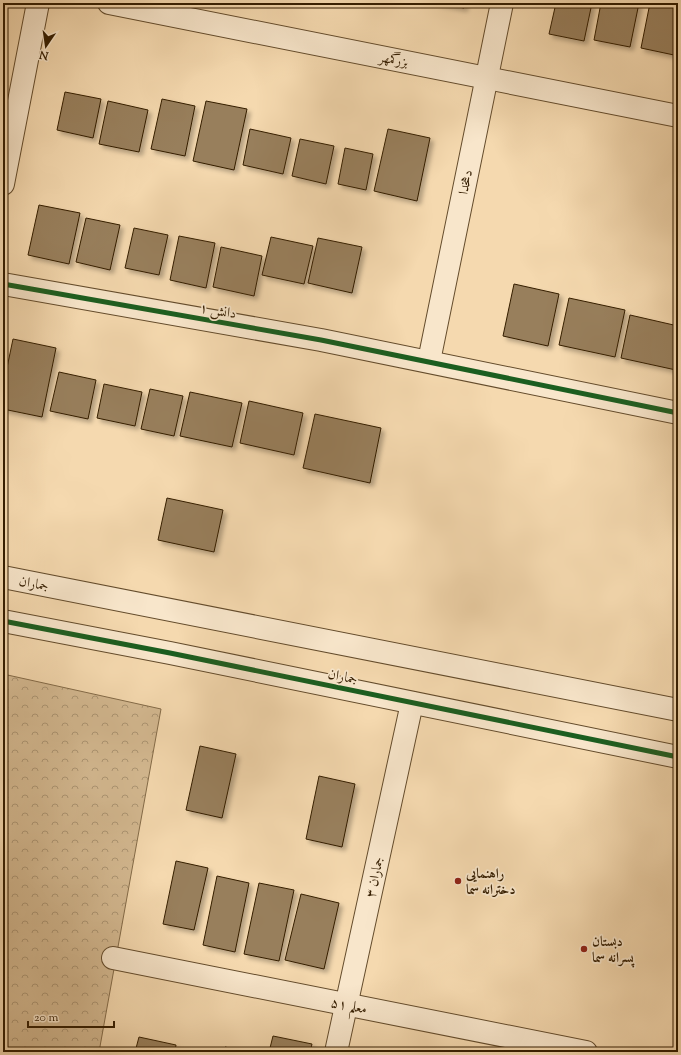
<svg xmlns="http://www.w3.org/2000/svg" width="681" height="1055" font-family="'Sorts Mill Goudy',Amiri,serif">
	<defs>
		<pattern id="forest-crowns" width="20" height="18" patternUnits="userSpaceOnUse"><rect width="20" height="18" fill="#d4b991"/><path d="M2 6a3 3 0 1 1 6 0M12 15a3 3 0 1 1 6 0" fill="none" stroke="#ad9674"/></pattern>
		<filter id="shadow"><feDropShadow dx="3.5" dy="3.5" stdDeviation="2" flood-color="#0004"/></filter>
	</defs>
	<rect width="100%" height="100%" fill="#f5d9af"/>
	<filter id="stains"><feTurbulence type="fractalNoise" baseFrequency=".005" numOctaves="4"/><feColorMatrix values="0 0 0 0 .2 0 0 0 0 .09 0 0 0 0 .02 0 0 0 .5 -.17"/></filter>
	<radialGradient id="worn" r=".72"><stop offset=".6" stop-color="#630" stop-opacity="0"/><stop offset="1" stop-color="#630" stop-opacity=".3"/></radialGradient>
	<path fill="url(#forest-crowns)" stroke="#846b48" d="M3,674l158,35 -62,343h-96z"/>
	<g fill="#987f5b" stroke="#341d00" filter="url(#shadow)">
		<path d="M437,3h28l-1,5z"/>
		<path d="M556,3h36l-8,38 -35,-7z"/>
		<path d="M601,3h38l-9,44 -36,-7z"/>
		<path d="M650,3h28v32l-4,20 -33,-7z"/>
		<path d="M65,92l36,7 -8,39 -36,-8z"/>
		<path d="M162,99l33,7 -10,50 -34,-7z"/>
		<path d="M108,101l40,9 -9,42 -40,-8z"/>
		<path d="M206,101l41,8 -13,61 -41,-9z"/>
		<path d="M250,129l41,9 -8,36 -40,-9z"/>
		<path d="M388,129l42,9 -13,63 -43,-10z"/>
		<path d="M300,139l34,7 -8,38 -34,-8z"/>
		<path d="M345,148l28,6 -7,36 -28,-6z"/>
		<path d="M39,205l41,8 -11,51 -41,-9z"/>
		<path d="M86,218l34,7 -10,45 -34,-8z"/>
		<path d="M134,228l34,7 -9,40 -34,-7z"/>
		<path d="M179,236l36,7 -9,45 -36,-8z"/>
		<path d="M271,237l42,9 -9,38 -42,-9z"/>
		<path d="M318,238l44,9 -10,46 -44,-10z"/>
		<path d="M221,247l41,9 -8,40 -41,-9z"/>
		<path d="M514,284l45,10 -11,52 -45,-10z"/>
		<path d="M569,298l56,12 -10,47 -56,-12z"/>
		<path d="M630,315l48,11v35l-2,9 -55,-12z"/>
		<path d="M13,339l43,9 -14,69 -39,-8v-22z"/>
		<path d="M59,372l37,8 -8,39 -38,-8z"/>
		<path d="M104,384l38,8 -7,34 -38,-8z"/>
		<path d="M150,389l33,7 -9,40 -33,-7z"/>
		<path d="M190,392l52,11 -10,44 -52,-11z"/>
		<path d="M249,401l54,12 -9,42 -54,-12z"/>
		<path d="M315,414l66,14 -11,55 -67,-15z"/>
		<path d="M167,498l56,12 -9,42 -56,-12z"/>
		<path d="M200,746l36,8 -14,64 -36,-8z"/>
		<path d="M319,776l36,8 -13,63 -36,-8z"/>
		<path d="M176,861l32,7 -14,62 -31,-6z"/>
		<path d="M217,876l32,7 -14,69 -32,-7z"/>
		<path d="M259,883l35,7 -15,71 -35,-7z"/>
		<path d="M301,894l38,9 -15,66 -39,-9z"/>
		<path d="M273,1036l39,8 -2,8h-41z"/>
		<path d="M139,1037l37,8 -1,7h-40z"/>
		<path d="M225,1047l22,5h-23z"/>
	</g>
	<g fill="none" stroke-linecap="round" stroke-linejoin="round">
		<g stroke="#644c2c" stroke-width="24">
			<g id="minor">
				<path d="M109,3l569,113"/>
				<path d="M3,184l35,-181"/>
				<path d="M3,284l318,56 357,73"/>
				<path d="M429,361l73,-358"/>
				<path d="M113,958l473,94"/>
				<path d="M336,1052l76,-349"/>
			</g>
		</g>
		<g stroke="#644c2c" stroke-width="24">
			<g id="tertiary">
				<path d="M3,577l675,133"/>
				<path d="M3,621l167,32 508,104"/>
			</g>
		</g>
		<use href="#minor" stroke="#f8e6cb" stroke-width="22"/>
		<use href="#tertiary" stroke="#f8e6cb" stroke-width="22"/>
		<g stroke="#f8e6cb" stroke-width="8">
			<g id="cycleway">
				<path d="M3,284l318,56 357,73"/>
				<path d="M3,621l167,32 508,104"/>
			</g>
		</g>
		<use href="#cycleway" stroke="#1b5e20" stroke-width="5"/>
	</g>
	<g fill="#8f2418" stroke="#f8e6cb" stroke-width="1.5">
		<circle cx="458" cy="881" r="4"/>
		<circle cx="584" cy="949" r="4"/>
	</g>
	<g text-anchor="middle" stroke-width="3.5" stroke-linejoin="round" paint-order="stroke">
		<g font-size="14" fill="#341d00" stroke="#f8e6cb">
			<text transform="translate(394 59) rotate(11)" y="5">بزرگمهر</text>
			<text transform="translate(465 182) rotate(-79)" y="5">دهخدا</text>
			<text transform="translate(218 310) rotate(10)" y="5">دانش ۱</text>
			<text transform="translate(34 583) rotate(11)" y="5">جماران</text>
			<text transform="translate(343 676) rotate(12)" y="5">جماران</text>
			<text transform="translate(374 877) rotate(-78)" y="5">جماران ۳</text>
			<text transform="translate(349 1005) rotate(11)" y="5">معلم ۵۱</text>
		</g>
		<g font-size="14" font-weight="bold" fill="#341d00" stroke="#f8e6cb" text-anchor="start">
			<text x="466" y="878">راهنمایی<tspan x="466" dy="16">دخترانه سما</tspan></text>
			<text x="592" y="946">دبستان<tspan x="592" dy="16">پسرانه سما</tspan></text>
		</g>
	</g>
	<rect width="681" height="1055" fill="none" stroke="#f5d9af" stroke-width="16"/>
	<rect x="4" y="4" width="673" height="1047" fill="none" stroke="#341d00" stroke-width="2"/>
	<rect x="8" y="8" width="665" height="1039" fill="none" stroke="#341d00"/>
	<g transform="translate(46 46) rotate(193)" stroke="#f8e6cb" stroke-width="3" paint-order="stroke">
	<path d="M0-3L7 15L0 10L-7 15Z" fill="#341d00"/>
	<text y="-6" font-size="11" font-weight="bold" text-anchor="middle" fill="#341d00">N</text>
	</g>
	<path d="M28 1021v6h86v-6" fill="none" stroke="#341d00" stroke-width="2"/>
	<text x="34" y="1021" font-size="12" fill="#341d00" stroke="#f8e6cb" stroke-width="3" paint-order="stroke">20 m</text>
	<rect width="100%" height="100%" filter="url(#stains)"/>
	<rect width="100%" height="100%" fill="url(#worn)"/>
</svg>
